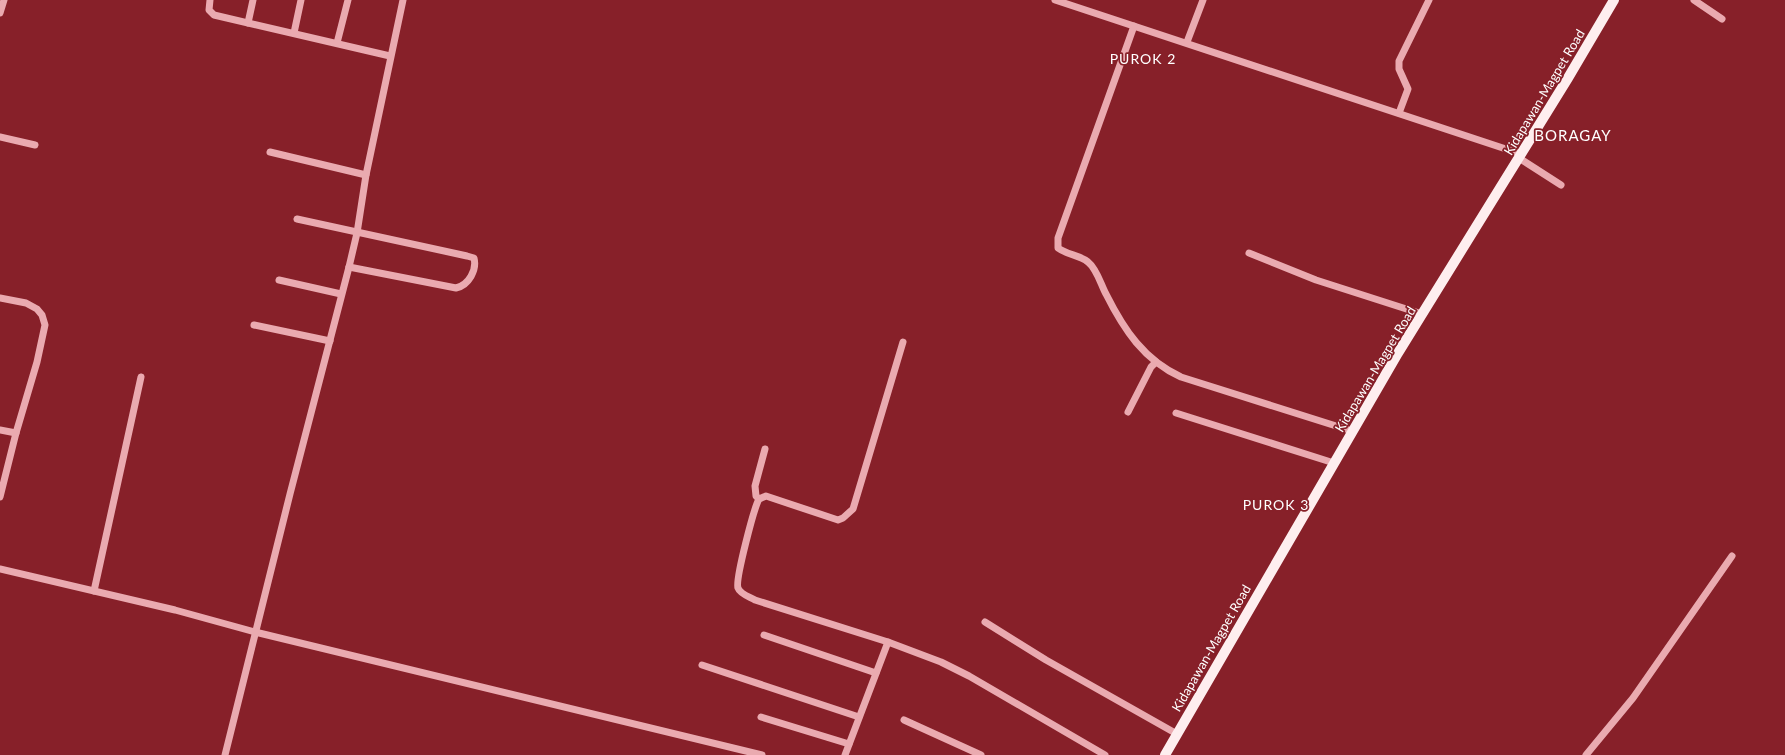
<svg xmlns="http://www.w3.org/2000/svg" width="1785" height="755" font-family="Lato,sans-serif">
	<rect width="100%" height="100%" fill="#872029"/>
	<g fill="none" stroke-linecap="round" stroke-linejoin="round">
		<g stroke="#eaaab0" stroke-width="7">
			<path d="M210,0l-1,10 5,5 176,41"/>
			<path d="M1055,0l466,154"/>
			<path d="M1694,0l28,19"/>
			<path d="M0,13l4,-13"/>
			<path d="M248,23l5,-23"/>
			<path d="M1134,26l-76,212v10c9,7 22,7 30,14 9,7 13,23 18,32 18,36 38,66 75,83l171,54"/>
			<path d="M294,33l7,-33"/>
			<path d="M1187,42l16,-42"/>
			<path d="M337,43l11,-43"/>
			<path d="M1399,113l9,-24 -9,-20v-8l30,-61"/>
			<path d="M0,137l35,8"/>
			<path d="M270,152l96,23"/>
			<path d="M1519,158l42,27"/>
			<path d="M297,219l170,37 7,2c3,12 -5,27 -18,30l-107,-21"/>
			<path d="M1249,253l67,27 106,34"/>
			<path d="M279,280l62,14"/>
			<path d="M0,298l26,5 11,6 5,6 3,10 -8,37 -21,71 -16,64"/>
			<path d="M254,325l76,16"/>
			<path d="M903,342l-50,167 -10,9 -5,2 -72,-24 -7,3c-5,9 -24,81 -21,89 2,6 12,9 17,12l133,42 53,20 28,14 136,79"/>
			<path d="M1128,412l23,-45 5,-5"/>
			<path d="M1176,413l158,50"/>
			<path d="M0,430l16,3"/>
			<path d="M759,499l-3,-3 -1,-10 10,-37"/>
			<path d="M0,569l175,41 80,22 507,123"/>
			<path d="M94,591l47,-214"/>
			<path d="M985,622l61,38 131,74"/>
			<path d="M764,635l112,38"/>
			<path d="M702,665l157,52"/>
			<path d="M761,717l88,27"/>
			<path d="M904,720l77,35"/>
			<path d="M225,755l65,-261 59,-227 8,-34 9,-58 37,-175"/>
			<path d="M845,755l43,-113"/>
			<path d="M1586,755l47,-57 99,-142"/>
		</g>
		<path stroke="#feeeef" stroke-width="10" d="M1165,755l233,-402 170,-275 46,-78"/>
	</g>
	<g text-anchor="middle" stroke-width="3.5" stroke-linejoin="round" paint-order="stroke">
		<g font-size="13" fill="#fff" stroke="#872029">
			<text transform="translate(1544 92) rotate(-59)" y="5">Kidapawan-Magpet Road</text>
			<text transform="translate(1375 369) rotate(-59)" y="5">Kidapawan-Magpet Road</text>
			<text transform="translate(1211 648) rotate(-60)" y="5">Kidapawan-Magpet Road</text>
		</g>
		<g font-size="14" letter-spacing="1" fill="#fff" stroke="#872029">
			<text x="1143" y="64">PUROK 2</text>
			<text x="1276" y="510">PUROK 3</text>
		</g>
		<g font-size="15" letter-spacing="1" fill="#fff" stroke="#872029">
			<text x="1573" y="141">BORAGAY</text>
		</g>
	</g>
</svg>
